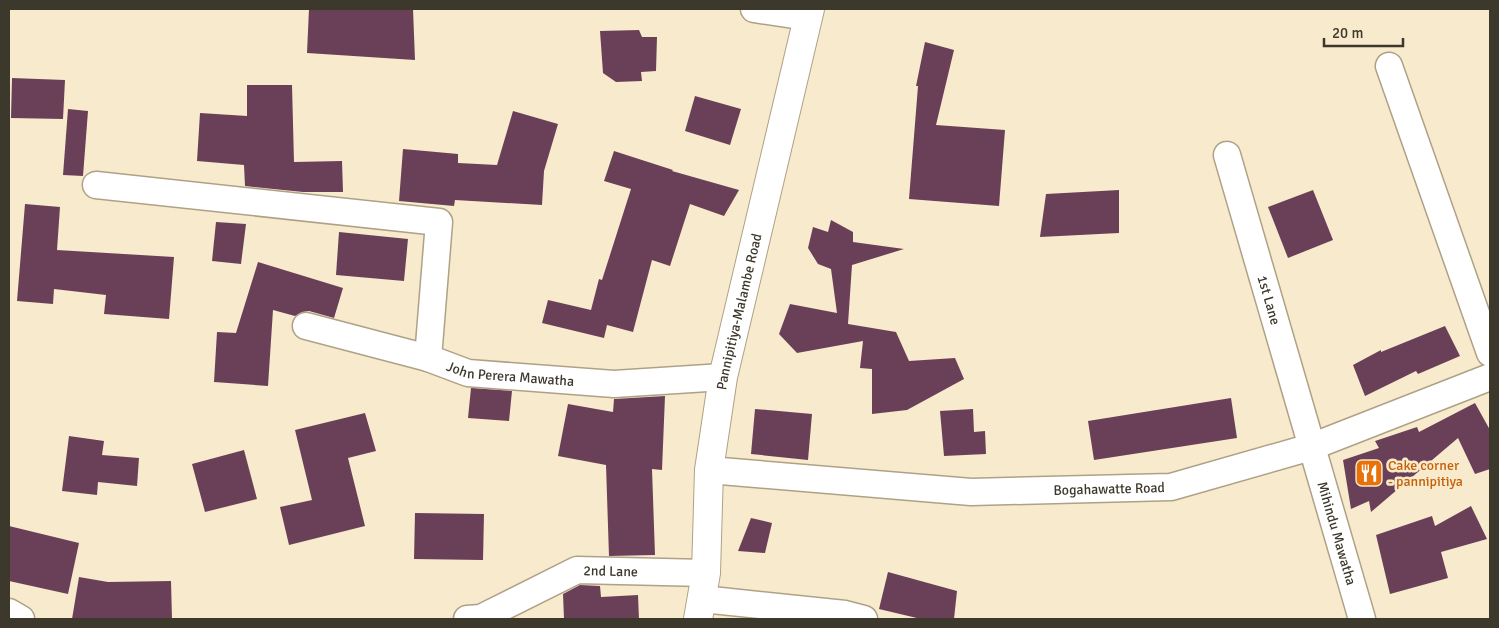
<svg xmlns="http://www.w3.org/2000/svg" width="1499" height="628" font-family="Signika,sans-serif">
	<rect width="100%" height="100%" fill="#f8eacd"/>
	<g fill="#6a4058">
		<path d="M309,9h104l2,51 -108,-7z"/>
		<path d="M639,30l3,7h15l-1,34 -15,1 1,9 -26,1 -13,-9 -3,-42z"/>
		<path d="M925,42l29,8 -18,75 69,5 -6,76 -90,-7 9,-113h-2z"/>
		<path d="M12,78l53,2 -2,39 -52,-1z"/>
		<path d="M247,85h45l2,77 48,-1 1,31h-40l-58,-6 -1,-21 -47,-4 3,-48 47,3z"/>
		<path d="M695,96l46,13 -11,36 -45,-14z"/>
		<path d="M68,109l20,2 -5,65 -20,-1z"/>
		<path d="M513,111l45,13 -14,47 -2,34 -87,-5 -1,6 -55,-5 4,-52 55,5v9l39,2z"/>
		<path d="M614,151l59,19 -1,1 67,19 -15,26 -34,-12 -20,62 -18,-6 -19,72 -26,-7 -3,13 -62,-15 6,-23 43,10 8,-31 3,1 29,-91 -27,-8z"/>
		<path d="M1119,190v43l-79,4 6,-43z"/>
		<path d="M1313,190l20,50 -45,18 -20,-51z"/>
		<path d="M25,204l35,3 -3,43 117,7 -5,62 -65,-5 2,-19 -52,-6 -1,15 -36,-3z"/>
		<path d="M831,220l22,12v10l51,7 -52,16 -4,59 48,8 13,29 46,-3 9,21 -57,31 -35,4v-45l-12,-1 3,-27 -66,12 -18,-19 11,-30 47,9 -6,-44 -13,-5 -10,-16 5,-21 15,5z"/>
		<path d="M216,222l30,2 -5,40 -29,-3z"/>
		<path d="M339,232l69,7 -4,42 -68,-6z"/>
		<path d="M258,262l85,26 -9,30 -25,-7 -7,1 -7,4 -22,-6 -5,76 -54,-4 3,-50 19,1z"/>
		<path d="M1445,326l15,30 -42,18 -2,-3 -51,25 -12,-31 28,-15v2z"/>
		<path d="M471,388l41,3 -3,30 -41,-3z"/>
		<path d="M665,396l-3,74 -10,-1 3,86 -46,1 -3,-91 -48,-9 10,-52 45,8 1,-13z"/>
		<path d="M1231,398l6,40 -143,22 -6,-39z"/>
		<path d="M1475,403l15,27v39l-15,5 -17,-36 -87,74 -2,-11 -18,8 -8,-49 36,-12 -4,-7 42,-14 2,5z"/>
		<path d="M755,409l57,5 -4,46 -57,-6z"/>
		<path d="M973,409l1,23 11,-1 1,23 -42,2 -4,-45z"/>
		<path d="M365,413l11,38 -28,7 17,68 -76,19 -9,-38 32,-7 -17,-70z"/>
		<path d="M69,436l35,5 -2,14 37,3 -2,28 -39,-4 -1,13 -35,-4z"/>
		<path d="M244,450l13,49 -52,13 -13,-48z"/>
		<path d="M1471,506l16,33 -46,13 7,26 -58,16 -14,-59 56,-19 3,10z"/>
		<path d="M415,513l69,1 -1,46 -69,-1z"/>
		<path d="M751,518l21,5 -7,30 -27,-2z"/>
		<path d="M9,526l70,17 -11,51 -59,-13z"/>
		<path d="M888,572l69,19 -3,28h-33l-42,-10z"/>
		<path d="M79,577l29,5 63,-1 1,38h-100z"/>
		<path d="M580,585l20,1 1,11 37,-2 1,24h-75l-1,-25z"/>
	</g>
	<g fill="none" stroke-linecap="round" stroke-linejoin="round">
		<g stroke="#afa186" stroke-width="29">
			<g id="minor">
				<path d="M754,9l53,8"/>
				<path d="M1389,66l101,287"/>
				<path id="s1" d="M1227,155l135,464"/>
				<path d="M96,185l343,37 -11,136"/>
				<path id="s2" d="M306,326l122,32 40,15 146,11 109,-7"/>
				<path id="s3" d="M709,470l262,22 200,-5 140,-40 179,-70"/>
				<path d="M702,599l143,15 19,5"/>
				<path d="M9,612l12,7"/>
				<path id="s4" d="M467,619l14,-1 96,-48 129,3"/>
			</g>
		</g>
		<g stroke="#afa186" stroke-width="30">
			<g id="tertiary">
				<path id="s5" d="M698,619l8,-46 3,-103 14,-93 87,-368"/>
			</g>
		</g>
		<use href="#minor" stroke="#fff" stroke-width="26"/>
		<use href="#tertiary" stroke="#fff" stroke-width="28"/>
	</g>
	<defs>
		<g id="restaurant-square" transform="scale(1.4375)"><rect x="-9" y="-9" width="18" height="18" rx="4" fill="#e8710a" stroke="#f8eacd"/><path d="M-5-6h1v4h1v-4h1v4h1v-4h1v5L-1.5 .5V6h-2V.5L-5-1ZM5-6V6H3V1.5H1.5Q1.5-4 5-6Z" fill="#fff"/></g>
	</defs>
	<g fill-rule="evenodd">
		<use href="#restaurant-square" x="1369" y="473"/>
	</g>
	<g text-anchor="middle" stroke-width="5" stroke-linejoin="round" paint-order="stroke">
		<g font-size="14" fill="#3d382c" stroke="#f8eacd">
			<text dy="5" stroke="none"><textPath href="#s1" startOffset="151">1st Lane</textPath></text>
			<text dy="5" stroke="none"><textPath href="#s5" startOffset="311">Pannipitiya-Malambe Road</textPath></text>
			<text dy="5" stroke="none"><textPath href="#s2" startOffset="211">John Perera Mawatha</textPath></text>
			<text dy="5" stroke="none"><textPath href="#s3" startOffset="401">Bogahawatte Road</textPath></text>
			<text dy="5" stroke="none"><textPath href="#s1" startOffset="394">Mihindu Mawatha</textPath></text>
			<text dy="5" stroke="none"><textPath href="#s4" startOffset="155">2nd Lane</textPath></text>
		</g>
		<g font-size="14" fill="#c56008" stroke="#f8eacd" text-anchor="start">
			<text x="1388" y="470">Cake corner<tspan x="1388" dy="16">- pannipitiya</tspan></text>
		</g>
	</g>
	<rect width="1499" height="628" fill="none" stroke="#3d382c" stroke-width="20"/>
	<path d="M1324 38v8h79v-8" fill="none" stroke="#3d382c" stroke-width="2.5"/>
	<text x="1332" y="38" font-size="15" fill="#3d382c" stroke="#f8eacd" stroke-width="4" paint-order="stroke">20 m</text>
</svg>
